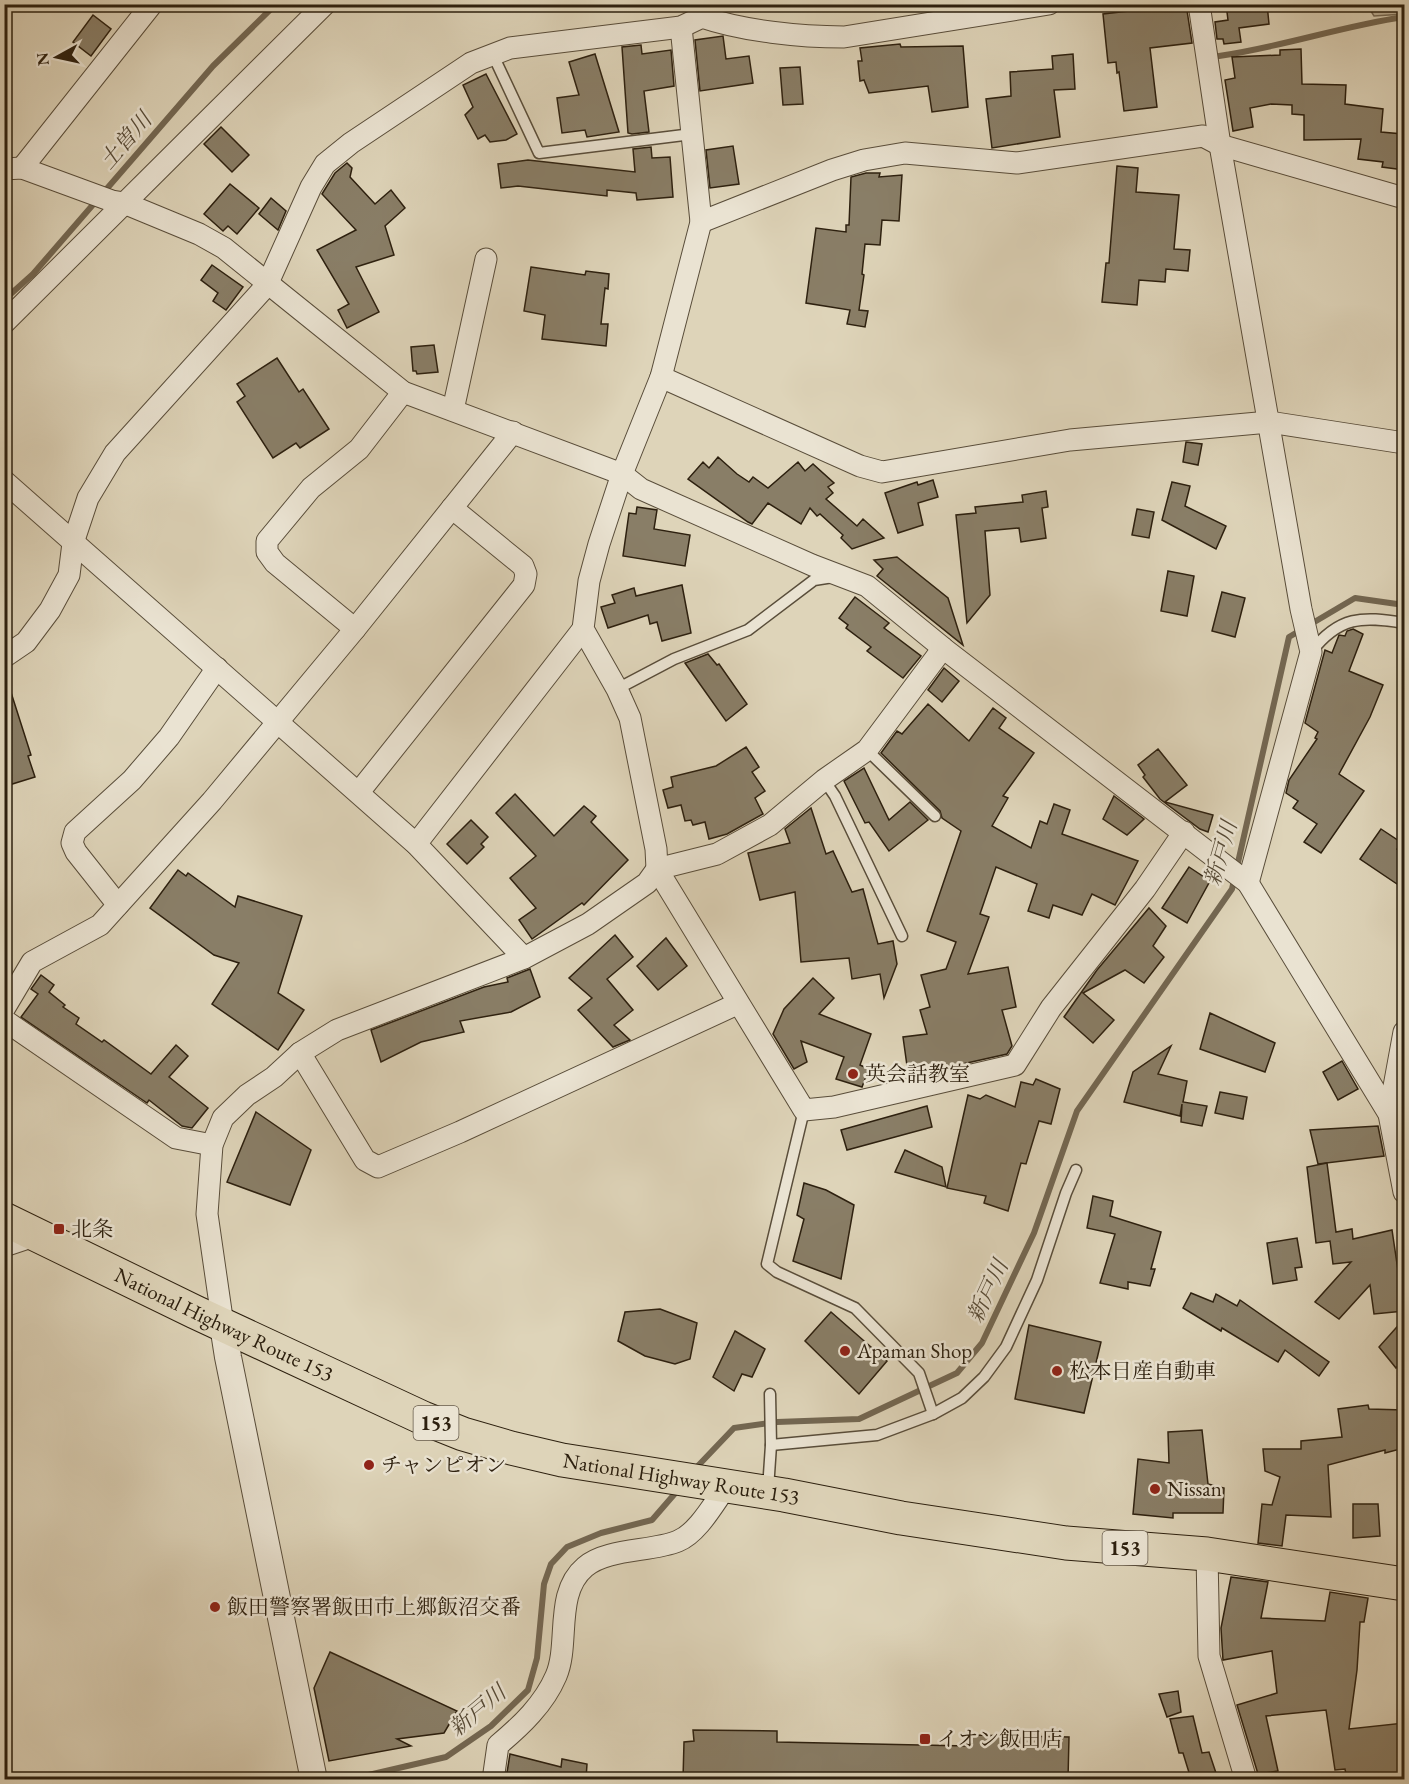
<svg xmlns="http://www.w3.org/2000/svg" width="1409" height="1784" font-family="'EB Garamond','Noto Serif JP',serif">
	<rect width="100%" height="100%" fill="#ded4b9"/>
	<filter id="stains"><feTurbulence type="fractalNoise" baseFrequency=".00333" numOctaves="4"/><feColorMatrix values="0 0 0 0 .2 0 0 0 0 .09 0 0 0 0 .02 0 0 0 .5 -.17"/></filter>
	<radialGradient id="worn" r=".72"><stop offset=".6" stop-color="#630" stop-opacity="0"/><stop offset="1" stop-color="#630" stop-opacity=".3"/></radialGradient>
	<path fill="#c0b59c" stroke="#766a56" stroke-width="1.5" d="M1367,5h37v9l-30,2z"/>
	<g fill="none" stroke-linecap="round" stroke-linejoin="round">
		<g stroke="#736752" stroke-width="6">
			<path d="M1219,56c63,-9 123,-30 185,-39"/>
			<path d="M4,300l29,-26 180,-208 63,-62"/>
			<path d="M694,1470l40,-42 43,-6 82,-3 98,-46 25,-30 52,-110 43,-122 155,-222 57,-252 66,-39 49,7"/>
			<path d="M347,1780l99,-23 45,-31 37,-36 9,-32 7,-74 7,-20 16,-17 34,-14 51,-13 26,-30"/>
		</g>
	</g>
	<g fill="#897e67" stroke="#2d200f" stroke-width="1.5">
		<path d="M1164,4h22l6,39 -42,5 7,59 -33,4 -5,-39 -2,1 -1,-11 -8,1 -5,-49 61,-7z"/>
		<path d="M1226,4h41l2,20 -30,4 2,14 -17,2 -1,-5h-6l-2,-17 13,-2z"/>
		<path d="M93,15l18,14 -20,27 -18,-14z"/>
		<path d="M723,36l3,23 23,-3 4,27 -53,8 -5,-51z"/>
		<path d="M900,44l1,3 62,-1 5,61 -36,5 -4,-26 -59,7 -5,-13 -4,1 -2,-20h4l-2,-13z"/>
		<path d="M641,45l1,9 29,-4 3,36 -30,5 5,41 -17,2 -4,-1 -6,-86z"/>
		<path d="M1301,49l1,35 44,1 -1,19 38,5 -2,23 22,2 1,36 -22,-3 1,-5 -25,-3 3,-20 -57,1v-25l-12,-1v-9l-21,-1 -21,4 3,19 -20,4 -8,-51 10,-2 -3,-21 48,-2v-5z"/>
		<path d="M595,54l24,78 -32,5 -2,-7 -23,3 -5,-35 22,-3 -10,-33z"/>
		<path d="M1073,54l2,35 -21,1 6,47 -68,11 -6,-49 25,-3 -1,-24 43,-3 -1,-13z"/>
		<path d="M800,67l3,37 -20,1 -3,-37z"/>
		<path d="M486,74l31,60 -11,6 -16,2 -5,-7 -7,4 -13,-24 8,-8 -10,-22z"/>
		<path d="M221,127l28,28 -17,17 -28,-28z"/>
		<path d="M733,146l6,38 -29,4 -4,-38z"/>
		<path d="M651,147l1,11 18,-1 3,40 -36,3 -1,-7 -29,-3v6l-89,-10 -17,2 -3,-24 30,-4 107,12 -2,-23z"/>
		<path d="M347,163l5,5 -2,9 25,27 16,-14 14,18 -20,18 9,29 -38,12 23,45 -32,16 -9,-18 11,-6 -32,-54 39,-20 -34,-36 13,-21z"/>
		<path d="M1117,166l21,2 -2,24 43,3 -5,54 16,1 -2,21 -22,-2 -1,13 -26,-2 -2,25 -35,-3 4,-39h3z"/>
		<path d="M866,173h14l-1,4 23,-2 -3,46 -17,-1 -2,25 -15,-1 -3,30 2,1 -5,35 9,1 -3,16 -18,-3 3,-14 -44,-7 10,-75 30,4v-7h3l2,-48z"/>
		<path d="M230,184l29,24 -22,26 -9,-8 -5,5 -19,-17z"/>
		<path d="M271,198l15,13 -8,19 -19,-16z"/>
		<path d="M212,265l31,22 -17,23 -13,-9 5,-8 -17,-13z"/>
		<path d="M531,267l54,8 1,-4 23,3 -1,15 -3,-1 -4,36h7l-2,22 -64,-7 3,-24 -21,-4z"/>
		<path d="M434,345l4,27 -21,2 -1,-3h-3l-2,-24z"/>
		<path d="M277,358l22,34 4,-3 26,40 -29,19 -4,-5 -23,15 -36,-56 8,-6 -8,-12z"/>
		<path d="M1186,442l16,2 -4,21 -15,-3z"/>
		<path d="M718,457l19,17 12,8 4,-5 15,11 30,-26 7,9 8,-7 21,19 -6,4 5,6 -7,6 31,27 6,-7 21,19 -32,11 -11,-11 2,-3 -23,-21 -3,2 -7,-8 -9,16 -33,-21 -16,21 -4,-2 -60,-43 15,-17 6,6z"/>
		<path d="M933,480l5,17 -20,6 5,22 -25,8 -13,-40 32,-11 1,3z"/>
		<path d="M1172,482l18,4 -5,20 41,20 -10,23 -54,-29z"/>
		<path d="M1046,491l2,16 -6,1 4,30 -25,4 -2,-14 -34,3 5,64 -23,28 -11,-108 20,-2 -1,-6 48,-5 -1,-7z"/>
		<path d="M637,507l20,3 -3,19 36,6 -5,31 -62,-10 6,-43 7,1z"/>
		<path d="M1137,509l17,3 -5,26 -17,-3z"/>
		<path d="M897,557l51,41 15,47 -86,-69 6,-7 -9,-9z"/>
		<path d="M1168,571l26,5 -7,40 -26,-5z"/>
		<path d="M682,585l9,48 -29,8 -5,-19 -7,2 -2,-9 -40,13 -7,-21 14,-4 -3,-8 22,-7 2,8z"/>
		<path d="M1222,592l23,6 -10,39 -23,-6z"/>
		<path d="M855,597l34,26 -5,5 37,28 -18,22 -36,-27 4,-4 -25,-19 2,-3 -9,-7z"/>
		<path d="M1353,629l10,5 -14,37 34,14 -13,32 -31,57 25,17 -43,62 -17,-11 13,-18 -24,-16 5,-7 -12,-8 3,-13 28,-41 -2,-1 3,-6 -13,-9 20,-73 7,3 7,-18 6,1 2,-5z"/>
		<path d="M708,654l9,11 2,-1 28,40 -21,17 -41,-58z"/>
		<path d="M944,668l15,13 -17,21 -14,-12z"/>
		<path d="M4,683h4l23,72 -3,1 7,21 -26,8 -5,-12z"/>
		<path d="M928,704l41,37 24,-33 13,10 -7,10 35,25 -31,43 5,2 -16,28 39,22 9,-27 7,3 7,-20 16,6 -8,24 76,27 -23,44 -23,-11 -10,21 -29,-10 -4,13 -21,-7 9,-27 -41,-17 -16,47 9,3 -21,57 40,-7 8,40 -14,3 10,36 -5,8 -58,13 -41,6 -5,-36 24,-3 -7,-24 10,-3 -9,-32 25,-6 10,-27 -29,-11 34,-100 -19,-13 -2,-7 -59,-58 16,-22 5,3z"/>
		<path d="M746,747l13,20 -7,5 13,19 -10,7 8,16 -36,20 -18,5 -4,-17 -12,3 -2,-5 -6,1 -4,-16 -13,3 -5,-18 10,-3 -2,-10 45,-11z"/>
		<path d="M1158,749l29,36 -22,17 48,13 -5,17 -8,-3 -40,-30 -17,-22 2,-2 -7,-10z"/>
		<path d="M864,768l25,52 21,-18 18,18 -39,31 -20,-29 -4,1 -21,-42z"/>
		<path d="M515,794l39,42 30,-30 12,10 -5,6 37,38 -44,45 -2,-2 -50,36 -13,-19 17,-12 -26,-30 26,-22 -40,-43z"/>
		<path d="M1114,796l30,23 -17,16 -24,-16z"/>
		<path d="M811,808l15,46 7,-3 19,41 11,-3 15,55 15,-3 4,23 -13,34 -4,-24 -28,5 -3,-21 -48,4 -6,-70 -35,8 -12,-47 42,-10 -5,-14z"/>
		<path d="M471,820l17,17 -7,7 3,3 -17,17 -20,-20z"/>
		<path d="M1381,829l21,14 -5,6 7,5v18l-7,12 -37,-25z"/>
		<path d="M1189,867l21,14 -23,42 -25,-15z"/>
		<path d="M178,870l8,6 2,-3 47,34 3,-11 64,20 -24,77 26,17 -26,40 -66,-46 27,-41 -25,-8 -64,-47z"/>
		<path d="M1149,908l17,18 -13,20 11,11 -20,26 -19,-13 -42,23 31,27 -21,23 -29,-26 33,-47z"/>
		<path d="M615,935l18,22 -26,22 26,31 -19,15 16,15 -17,7 -35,-37 14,-12 -23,-20z"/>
		<path d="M666,938l21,28 -29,24 -21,-24z"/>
		<path d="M530,969l10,28 -29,15 -51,9 4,11 -43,10 -40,20 -10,-32 113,-43 24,-5 -1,-4z"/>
		<path d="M41,975l13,10 -5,7 16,13 -2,2 16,11 -3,6 26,18 2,-2 47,34 25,-29 12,11 -19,21 39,31 -16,20 -10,-2 -33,-26 -2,3 -126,-86 17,-23 -7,-5z"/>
		<path d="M813,978l21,20 -15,16 52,20 -11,31 9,4 -7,18 -26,-8 8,-22 -43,-16 6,21 -13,7 -21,-35 11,-25z"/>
		<path d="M1210,1013l65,30 -10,29 -65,-23z"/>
		<path d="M1171,1046l-13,28 29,7 -4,21 24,4 -5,20 -21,-4 1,-18 -2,12 -56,-14 9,-30z"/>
		<path d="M1342,1061l16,28 -20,11 -15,-28z"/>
		<path d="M1036,1079l24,10 -9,35 -12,-3 -13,43 -5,-1 -13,48 -24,-8 2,-7 -39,-8 21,-93 12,4 6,-4 29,12 6,-25 12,3z"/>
		<path d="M1220,1092l27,5 -4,22 -28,-6z"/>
		<path d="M927,1106l5,21 -85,23 -6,-20z"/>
		<path d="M256,1112l55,38 -21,55 -63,-23z"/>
		<path d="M1378,1126l6,30 -66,8 -8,-34z"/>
		<path d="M905,1150l37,17 4,20 -51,-15z"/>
		<path d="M1327,1163l9,69 16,-3 1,10 39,-9 12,81 -30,3 -4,-29 -31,34 -24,-17 36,-40 -18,2 -3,-23 -14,2 -9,-76z"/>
		<path d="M804,1183l22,7 28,15 -13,74 -48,-18 11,-42 -7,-4z"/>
		<path d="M1093,1196l20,5 -3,15 51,16 -10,37h4l-5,17 -22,-4v7l-28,-6 15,-49 -28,-6z"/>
		<path d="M1297,1238l5,29 -7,1 2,12 -24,4 -6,-41z"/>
		<path d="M1191,1293l22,9 3,-8 21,12 3,-6 89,62 -10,14 -34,-26 -7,12 -56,-34 -1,3 -38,-23z"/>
		<path d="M660,1309l37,14 -7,36 -15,5 -30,-8 -27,-15 7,-29z"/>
		<path d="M831,1312l56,49 -28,33 -54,-53z"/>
		<path d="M1404,1319v40l-8,9 -17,-21z"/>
		<path d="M1029,1325l72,17 -17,71 -69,-14z"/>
		<path d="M735,1331l30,18 -13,28 -10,-3 -8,17 -21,-14z"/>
		<path d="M1368,1405l1,4 35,1v38l-19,5v-3l-57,15 3,52 -45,-2 -4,31 -24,-3 4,-39 10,1 8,-28 -15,-6 -2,-22h38v-8l41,-4 -4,-28z"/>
		<path d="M1202,1430l6,54 16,4 -1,25h-50v5l-40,-4 5,-55 31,4 -1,-31z"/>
		<path d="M1353,1504h25l2,32 -27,2z"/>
		<path d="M1231,1577l37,5 -7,36 64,3 5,-29 38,6 -4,24h-4l-3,48 -8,59 55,-6v56h-57l-2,-10 -10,1 -9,-60 -60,6 12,55 -20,3 -21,-69 40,-12 -5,-42 -49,9 -2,-32z"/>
		<path d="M330,1652l127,59 -13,22 -47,6 14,7 -82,15 -15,-73z"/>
		<path d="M1178,1691l3,21 -14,5 -8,-23z"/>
		<path d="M1193,1716l9,37 7,-1 9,27h-27l-8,-26h-4l-9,-34z"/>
		<path d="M693,1730l84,1v11l191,4 1,-11 100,2 -1,42h-385l1,-37 10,-1z"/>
		<path d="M510,1754l51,13 1,-8 25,5 -1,15h-80z"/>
	</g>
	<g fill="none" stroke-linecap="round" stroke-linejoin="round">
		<g stroke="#594d3a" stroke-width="13">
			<g id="service">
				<path d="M493,55l46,98 153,-19"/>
				<path d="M1311,652c28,-36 51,-36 93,-29"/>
				<path d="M617,689l57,-30 74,-29 66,-50 19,-3"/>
				<path d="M867,750l68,66"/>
				<path d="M824,780l11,16 67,140"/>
				<path d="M804,1110l-37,154 10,8 78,36 64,65 14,41"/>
				<path d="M771,1445l106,-10 56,-21 29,-16 22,-21 22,-30 31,-67 29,-87 10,-23"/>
				<path d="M768,1489l3,-44 -1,-51"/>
			</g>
		</g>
		<g stroke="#594d3a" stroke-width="23">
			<g id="minor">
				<path d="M1199,4l21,141 81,464 10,43 -63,231"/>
				<path d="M681,27l20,195 -40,155 -39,97 -23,70 -10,37 -6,48 34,60 13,29 26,131 1,20 147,241 30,-3 181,-42 36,-57 94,-119 39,-57"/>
				<path d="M22,168l130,-164"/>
				<path d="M4,169l18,-1 90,33 12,2 75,31 25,14 179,144 219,82 19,15 171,76 55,21 76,62 305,235 141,231 15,78"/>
				<path d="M701,222l131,-52 32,-10 41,-7 112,10 186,-27 17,9 184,53"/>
				<path d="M4,323l321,-319"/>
				<path d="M661,377l199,89 22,6 188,-32 199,-18 135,21"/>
				<path d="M453,410l33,-151"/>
				<path d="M4,481l412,363 108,114"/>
				<path d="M355,629l-80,-66 -8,-11v-11l44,-53 48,-39 44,-57"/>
				<path d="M4,657l22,-15 24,-32 19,-35 4,-32 15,-45 27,-45 152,-168 44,-98 14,-23 26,-21 120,-80 39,-15 171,-21 21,-10c41,14 98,20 142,20l205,-33"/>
				<path d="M359,792l165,-207 2,-11 -3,-8 -71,-58"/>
				<path d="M416,844l167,-215"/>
				<path d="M118,905l-42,-53 -4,-9 3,-11 57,-52 37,-43 48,-69"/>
				<path d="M4,1009l28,-47 68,-37 112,-124 143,-172 158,-197"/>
				<path d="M4,1020l172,118 36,7"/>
				<path d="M300,1053l65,107 13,7 82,-35 277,-128"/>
				<path d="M1389,1114l15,-82"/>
				<path d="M4,1246l33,-11"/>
				<path d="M223,1325l-16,-111 5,-69 11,-27 24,-23 27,-18 26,-24 37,-23 187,-72 64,-34 59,-41 10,-14 60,-15 53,-29 54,-45 43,-30 76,-102"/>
				<path d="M1207,1554l2,102 37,124"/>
				<path d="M493,1780l5,-35c23,-19 46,-41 58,-69 14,-32 -2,-83 29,-109 22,-19 67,-15 93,-26 20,-8 36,-38 48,-54"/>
			</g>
		</g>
		<g stroke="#594d3a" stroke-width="28">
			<path id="tertiary" d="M223,1325l5,32 86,423"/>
		</g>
		<g stroke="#2d200f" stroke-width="35">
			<g id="trunk">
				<path id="s1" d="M4,1219l191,93 228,106 40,16 48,14 51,12 222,35 117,23 165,25 141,11 197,30"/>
			</g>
		</g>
		<use href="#service" stroke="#eae3d2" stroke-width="10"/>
		<use href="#minor" stroke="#eae3d2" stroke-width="21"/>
		<use href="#tertiary" stroke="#eae3d2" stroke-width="26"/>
		<use href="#trunk" stroke="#ded4b9" stroke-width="33"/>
	</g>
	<g fill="#8f2418" stroke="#eae3d2" stroke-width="2">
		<circle cx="853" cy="1074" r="6"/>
		<rect x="53" y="1223" width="12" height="12" rx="3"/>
		<circle cx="845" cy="1351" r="6"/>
		<circle cx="1057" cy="1371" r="6"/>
		<circle cx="369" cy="1465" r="6"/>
		<circle cx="1155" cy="1489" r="6"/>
		<circle cx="215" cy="1607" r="6"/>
		<rect x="919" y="1733" width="12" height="12" rx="3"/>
	</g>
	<g text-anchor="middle" stroke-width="5" stroke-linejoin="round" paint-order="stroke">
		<g fill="#eae3d2" stroke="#665a4a" stroke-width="1.5">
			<rect x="413.5" y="1406" width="45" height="34" rx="4.5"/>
			<rect x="1102.5" y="1531" width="45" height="34" rx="4.5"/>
		</g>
		<g font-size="20" font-weight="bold" fill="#2d200f">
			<text x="436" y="1430">153</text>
			<text x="1125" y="1555">153</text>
		</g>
		<g font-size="21" fill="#2d200f" stroke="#eae3d2" text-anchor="start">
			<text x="865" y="1081">英会話教室</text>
			<text x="71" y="1236">北条</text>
			<text x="857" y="1358">Apaman Shop</text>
			<text x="1069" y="1378">松本日産自動車</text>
			<text x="381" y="1472">チャンピオン</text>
			<text x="1167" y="1496">Nissan</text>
			<text x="227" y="1614">飯田警察署飯田市上郷飯沼交番</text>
			<text x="937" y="1746">イオン飯田店</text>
		</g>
		<g font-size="21" fill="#2d200f" stroke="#eae3d2">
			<text dy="7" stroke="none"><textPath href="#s1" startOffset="244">National Highway Route 153</textPath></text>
			<text dy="7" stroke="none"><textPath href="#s1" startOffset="730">National Highway Route 153</textPath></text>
		</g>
		<g font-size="22" font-style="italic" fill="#564a36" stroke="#eae3d2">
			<text transform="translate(125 140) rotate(-49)" y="8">土曽川</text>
			<text transform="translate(1220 853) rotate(-74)" y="8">新戸川</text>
			<text transform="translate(987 1291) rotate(-65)" y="8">新戸川</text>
			<text transform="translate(477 1710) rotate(-40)" y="8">新戸川</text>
		</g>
	</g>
	<rect width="1409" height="1784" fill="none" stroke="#ded4b9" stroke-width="24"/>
	<rect x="6" y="6" width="1397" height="1772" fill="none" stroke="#2d200f" stroke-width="3"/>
	<rect x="12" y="12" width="1385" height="1760" fill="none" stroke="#2d200f" stroke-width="1.5"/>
	<g transform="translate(57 57) rotate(262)" stroke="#eae3d2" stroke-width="4.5" paint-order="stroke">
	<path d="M0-4.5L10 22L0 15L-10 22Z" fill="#2d200f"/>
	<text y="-9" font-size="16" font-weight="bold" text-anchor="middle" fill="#2d200f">N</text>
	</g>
	<rect width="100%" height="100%" filter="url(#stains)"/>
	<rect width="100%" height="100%" fill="url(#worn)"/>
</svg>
